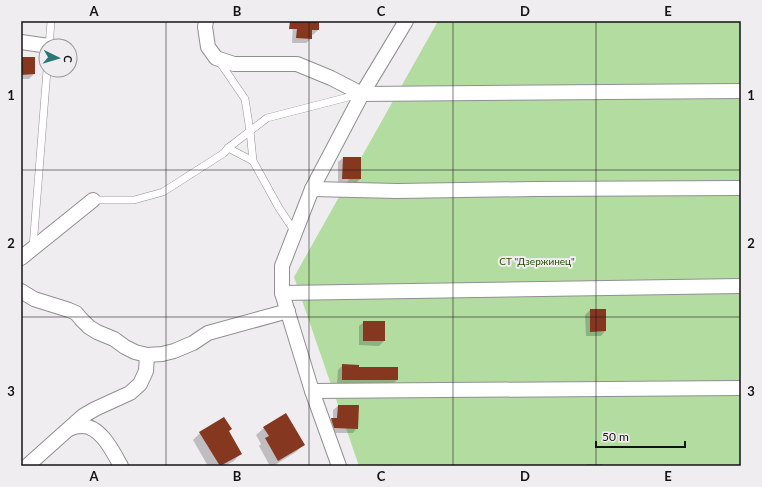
<svg xmlns="http://www.w3.org/2000/svg" width="762" height="487" font-family="Lato,sans-serif">
	<rect width="100%" height="100%" fill="#f0edf1"/>
	<path fill="#b3dca0" d="M438,21h303v445h-382l-65,-189z"/>
	<g fill="#0003">
		<path d="M293,21h25v9l-5,5 -2,-1v5l-5,4h-14z"/>
		<path d="M21,58l13,16 -5,5h-8z"/>
		<path d="M343,158l17,21 -5,5 -17,-1v-21z"/>
		<path d="M590,310l15,21 -4,5h-15l-1,-21z"/>
		<path d="M364,322l20,19 -5,5 -20,-1v-19z"/>
		<path d="M343,365l15,3 39,12 -5,4h-55l1,-14z"/>
		<path d="M338,406l19,22 -4,5h-23l-4,-10 5,-4h2v-9z"/>
		<path d="M264,428l39,17 -7,7 -23,14h-3l-11,-20 2,-2 -5,-9z"/>
		<path d="M228,432l13,21 -7,8 -10,5h-16l-15,-26 7,-7z"/>
		<path d="M587,464h16v2h-18z"/>
	</g>
	<g fill="#85381f">
		<path d="M290,21h29v9h-7v9l-16,-1 1,-9h-8z"/>
		<path d="M21,57h14v17l-14,1z"/>
		<path d="M343,157h18v22h-19z"/>
		<path d="M590,309h16v22l-16,1z"/>
		<rect x="363" y="321" width="22" height="20"/>
		<path d="M342,364l17,1v2h39v13h-56z"/>
		<path d="M338,405h21l-1,24 -24,-1 -3,-10h6z"/>
		<path d="M286,413l19,32 -27,16 -13,-23 4,-2 -6,-9z"/>
		<path d="M224,417l8,12 -3,2 13,23 -22,12 -21,-34z"/>
	</g>
	<g fill="none" stroke-linecap="round" stroke-linejoin="round">
		<g stroke="#928f93" stroke-width="8">
			<g id="service">
				<path d="M49,46l2,-25"/>
				<path d="M219,61l26,38 5,32 3,30"/>
				<path d="M228,148l25,13 26,47 16,24"/>
				<path d="M93,200h41l29,-8 61,-39 4,-5 39,-30 93,-24"/>
				<path d="M33,247l14,-177"/>
			</g>
		</g>
		<g stroke="#928f93" stroke-width="16">
			<g id="minor">
				<path d="M206,21l-1,6 3,20 8,11 18,6h63l34,14 31,16 379,-3"/>
				<path d="M21,42l28,4"/>
				<path d="M312,189l85,2 137,-2 207,-1"/>
				<path d="M21,258l72,-58"/>
				<path d="M21,291l13,8 35,11 7,3 5,6 8,8 8,5 17,7 11,8 10,5 12,3 15,-1 12,-3 19,-8 15,-10 80,-22"/>
				<path d="M282,293l459,-7"/>
				<path d="M312,391l429,-3"/>
				<path d="M69,429c4,-2 9,-3 13,-3 19,0 31,26 39,40"/>
				<path d="M27,466l56,-50 12,-7 35,-16 10,-9 6,-13 1,-16"/>
				<path d="M339,466l-27,-75 -30,-98v-27l30,-77 50,-95 44,-73"/>
			</g>
		</g>
		<use href="#service" stroke="#fff" stroke-width="7"/>
		<use href="#minor" stroke="#fff" stroke-width="14"/>
	</g>
	<path fill="none" stroke="#141314" stroke-width="1" stroke-opacity="0.55" d="M166,21v445M309,21v445M453,21v445M596,21v445M21,170h720M21,317h720"/>
	<g text-anchor="middle" stroke-width="4" stroke-linejoin="round" paint-order="stroke">
		<g font-size="10" fill="#235000" stroke="#f0edf1">
			<text x="537" y="265">СТ "Дзержинец"</text>
		</g>
	</g>
	<rect width="762" height="487" fill="none" stroke="#f0edf1" stroke-width="44"/>
	<g transform="translate(58 58) rotate(95)"><circle r="19" fill="#f0edf1" stroke="#989699"/>
	<path d="M0-3L7 15L0 10L-7 15Z" fill="#2c7676"/>
	<text y="-6" font-size="11" font-weight="bold" text-anchor="middle" fill="#141314">С</text>
	</g>
	<path d="M596 441v6h89v-6" fill="none" stroke="#141314" stroke-width="2"/>
	<text x="602" y="441" font-size="12" fill="#141314" stroke="#f0edf1" stroke-width="3" paint-order="stroke">50 m</text>
	<rect x="22" y="22" width="718" height="443" fill="none" stroke="#141314" stroke-width="1.5"/>
	<g font-size="13" text-anchor="middle" font-weight="bold" fill="#141314">
		<text x="94" y="16">A</text>
		<text x="237" y="16">B</text>
		<text x="381" y="16">C</text>
		<text x="525" y="16">D</text>
		<text x="668" y="16">E</text>
		<text x="11" y="100">1</text>
		<text x="751" y="100">1</text>
		<text x="11" y="248">2</text>
		<text x="751" y="248">2</text>
		<text x="11" y="396">3</text>
		<text x="751" y="396">3</text>
		<text x="94" y="481">A</text>
		<text x="237" y="481">B</text>
		<text x="381" y="481">C</text>
		<text x="525" y="481">D</text>
		<text x="668" y="481">E</text>
	</g>
</svg>
